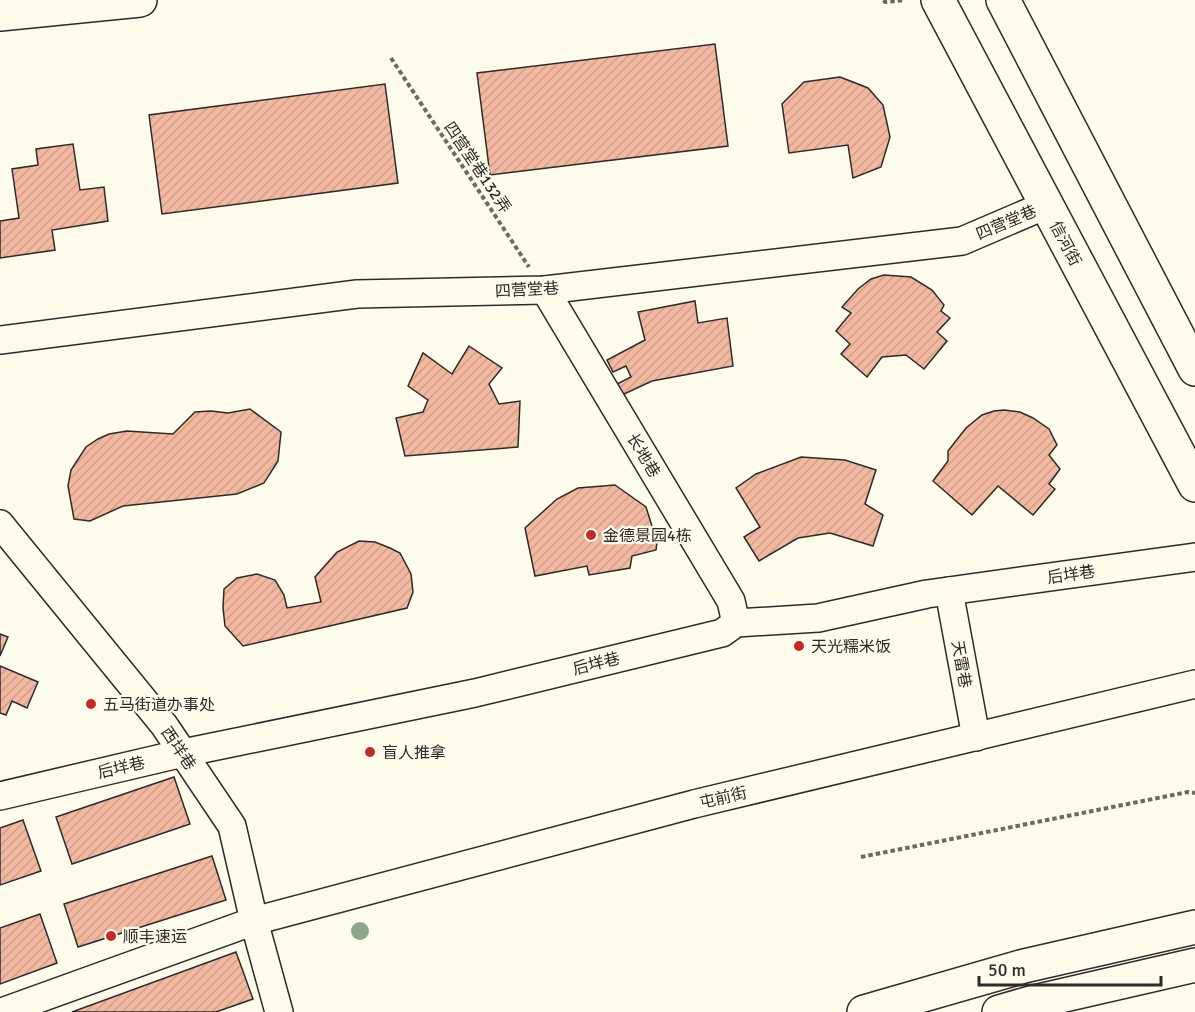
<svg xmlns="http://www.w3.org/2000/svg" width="1195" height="1012" font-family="Signika,'Noto Sans SC',sans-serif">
	<defs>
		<pattern id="building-hatch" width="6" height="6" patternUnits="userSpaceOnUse" patternTransform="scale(1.5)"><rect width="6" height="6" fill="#f2b8a0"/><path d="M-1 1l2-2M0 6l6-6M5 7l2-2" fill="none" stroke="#d09e8a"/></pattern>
	</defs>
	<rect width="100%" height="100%" fill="#fdfbea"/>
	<g fill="url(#building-hatch)" stroke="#2b2b2b" stroke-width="1.5">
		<path d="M715,44l13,102 -238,29 -13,-102z"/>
		<path d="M840,77l28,11 15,17 7,32 -9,30 -28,11 -5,-33 -59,8 -7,-49 22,-22z"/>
		<path d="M385,84l13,99 -236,31 -13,-99z"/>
		<path d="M73,144l7,46 24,-3 4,34 -56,9 3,20 -55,8v-37l19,-3 -7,-49 26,-4 -2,-16z"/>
		<path d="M884,275l27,2 21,13 12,15 -3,6 9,7 -13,14 10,9 -23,28 -18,-14 -24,2 -15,20 -26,-23 9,-10 -14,-13 15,-18 -9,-6 16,-18 13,-10z"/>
		<path d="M695,301l3,22 29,-5 6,48 -81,15 -30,14 -5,-11 14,-7 -5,-11 -13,6 -6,-12 38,-20 -7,-28z"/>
		<path d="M469,346l33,22 -13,16 10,20 21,-3 -2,46 -113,9 -9,-38 27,-6 5,-12 -20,-14 15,-33 29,21z"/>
		<path d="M250,409l31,23 -3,29 -14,22 -27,11 -114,12 -33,15 -16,-2 -6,-33 3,-16 15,-23 12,-8 11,-5 18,-3 46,3 22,-22 16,-1 17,2z"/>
		<path d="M1004,410l16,2 13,6 16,11 8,16 -8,10 11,14 -11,15 6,5 -22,26 -35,-29 -26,29 -39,-34 15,-20v-10l18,-23 16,-13 12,-4z"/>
		<path d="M801,457l44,3 31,10 -11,34 18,11 -10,31 -43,-13 -32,5 -39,23 -15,-24 16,-10 -24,-39 20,-14z"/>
		<path d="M615,485l31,22 11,35 -1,8 -24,6 -2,12 -41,7 -2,-9 -52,10 -10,-48 32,-29 21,-11z"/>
		<path d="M359,541l16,1 15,6 10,5 11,21 2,18 -6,16 -164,38 -18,-20 -2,-18 1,-19 13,-11 20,-4 18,6 9,15 3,13 34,-6 -6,-25 22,-25z"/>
		<path d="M0,634l8,3 -8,19z"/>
		<path d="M0,666l38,16 -11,26 -15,-7 -6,14 -6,-2z"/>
		<path d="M174,777l16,47 -118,40 -16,-47z"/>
		<path d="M23,820l18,51 -41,14v-57z"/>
		<path d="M212,856l14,44 -148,47 -14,-43z"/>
		<path d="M40,914l17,49 -57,21v-56z"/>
		<path d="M236,952l17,47 -37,13h-144z"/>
	</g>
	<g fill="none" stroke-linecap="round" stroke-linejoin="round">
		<g stroke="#2b2b2b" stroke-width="30">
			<g id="minor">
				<path d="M545,290l186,311 5,22"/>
				<path d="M0,340l357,-46 188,-4 417,-49 84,-36"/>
				<path d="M0,524l164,201 68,101 22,95 25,91"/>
				<path d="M949,591l27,146"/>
				<path d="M0,796l183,-43 292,-60 247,-60 14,-10 82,-5 109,-24 268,-37"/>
				<path d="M2,1012l252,-91 440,-117 501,-120"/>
			</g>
		</g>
		<g stroke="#2b2b2b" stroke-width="36">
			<g id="major">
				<path d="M938,0l257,485"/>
				<path d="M1003,0l192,369"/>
				<path d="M0,14l140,-14"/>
				<path d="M864,1012l160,-46 171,-39"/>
				<path d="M999,1012l35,-10 161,-37"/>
			</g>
		</g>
		<g stroke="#6a6964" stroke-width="4" stroke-dasharray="4.5 3" stroke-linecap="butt">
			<path d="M884,0l1,2 20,-2"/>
			<path d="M391,58l138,209"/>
			<path d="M861,857l327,-65 7,1"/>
		</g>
		<use href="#minor" stroke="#fdfbea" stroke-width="27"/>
		<use href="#major" stroke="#fdfbea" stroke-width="33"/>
	</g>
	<circle fill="#8ea78a" cx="360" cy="931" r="9"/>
	<g fill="#c62828" stroke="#fdfbea" stroke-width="2">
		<circle cx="591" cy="535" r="6"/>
		<circle cx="799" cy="646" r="6"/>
		<circle cx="91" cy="704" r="6"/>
		<circle cx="370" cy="752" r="6"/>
		<circle cx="111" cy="936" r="6"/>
	</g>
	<g text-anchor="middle" stroke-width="4.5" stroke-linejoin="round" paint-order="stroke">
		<g font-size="16" fill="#2b2b2b" stroke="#fdfbea">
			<text transform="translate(478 167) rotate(56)" y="6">四营堂巷132弄</text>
			<text transform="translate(1006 222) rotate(-23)" y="6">四营堂巷</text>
			<text transform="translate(1066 243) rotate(62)" y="6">信河街</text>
			<text transform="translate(527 289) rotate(-3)" y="6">四营堂巷</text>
			<text transform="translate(644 455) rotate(59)" y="6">长地巷</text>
			<text transform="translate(1071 574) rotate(-8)" y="6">后垟巷</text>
			<text transform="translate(596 663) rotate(-14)" y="6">后垟巷</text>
			<text transform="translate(962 664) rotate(80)" y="6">天雷巷</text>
			<text transform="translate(179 748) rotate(56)" y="6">西垟巷</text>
			<text transform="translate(121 767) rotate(-13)" y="6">后垟巷</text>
			<text transform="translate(723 797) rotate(-13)" y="6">屯前街</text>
		</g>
		<g font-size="16" fill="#2b2b2b" stroke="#fdfbea" text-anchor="start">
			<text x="603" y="541">金德景园4栋</text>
			<text x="811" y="652">天光糯米饭</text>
			<text x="103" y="710">五马街道办事处</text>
			<text x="382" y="758">盲人推拿</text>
			<text x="123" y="942">顺丰速运</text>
		</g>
	</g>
	<path d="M979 976v9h182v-9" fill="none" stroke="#2b2b2b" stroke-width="3"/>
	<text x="988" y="976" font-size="18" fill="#2b2b2b" stroke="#fdfbea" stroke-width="4.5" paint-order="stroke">50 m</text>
</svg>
